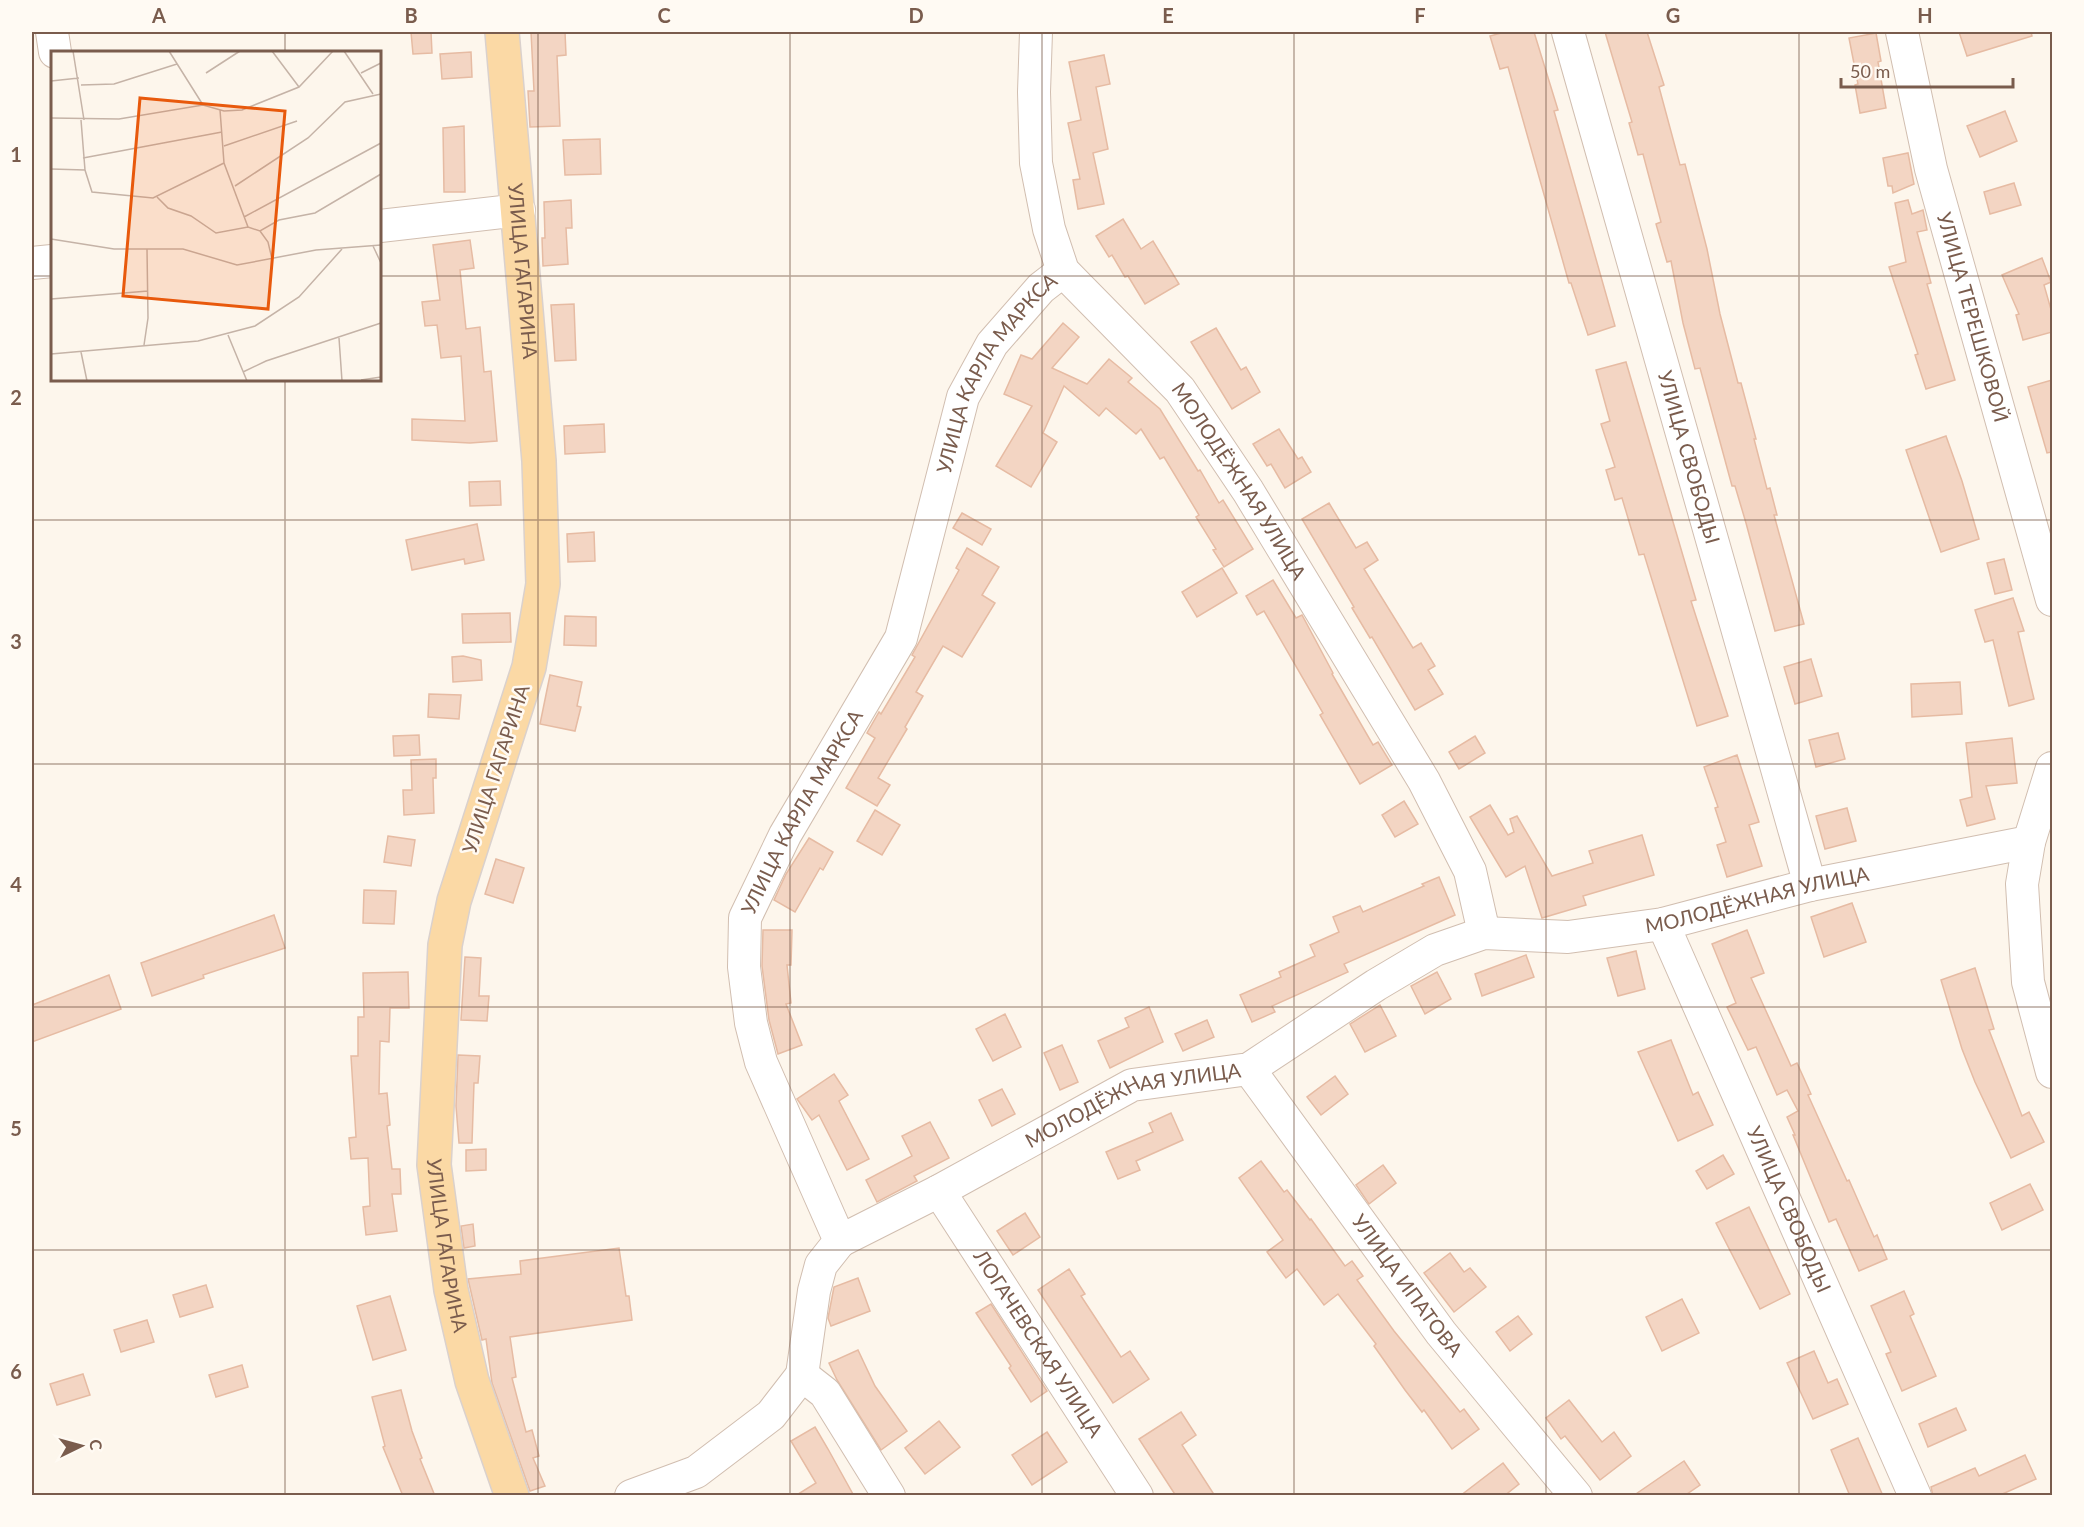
<svg xmlns="http://www.w3.org/2000/svg" width="2084" height="1527" font-family="Lato,sans-serif">
	<rect width="100%" height="100%" fill="#fdf6ec"/>
	<g fill="#f3d5c3" stroke="#e6bba3" stroke-width="1.5">
		<path d="M411,32h20l1,21 -19,1z"/>
		<path d="M531,32h34l1,23 -9,1 3,70 -30,1 -2,-36h6z"/>
		<path d="M1505,32h29l24,78 -4,1 61,215 -27,9 -17,-52h-2l-61,-216 -8,2 -10,-33z"/>
		<path d="M1605,32h42l17,53 -5,2 21,78 5,-1 22,85 13,65 18,69h3l15,56h-2l13,50 3,-1 7,27h-3l30,109 -29,7 -29,-108 -11,-37h-3l-32,-118 -5,1 -12,-46 -12,-62 -4,1 -11,-38 5,-2 -18,-68 -5,1 -9,-32 3,-1z"/>
		<path d="M1959,32h72l1,4 -65,20z"/>
		<path d="M1876,33l5,28 -3,1 8,46 -26,5 -5,-28 3,-1 -9,-46z"/>
		<path d="M471,52l1,25 -30,2 -2,-25z"/>
		<path d="M1104,55l6,29 -14,3 12,62 -15,4 11,51 -26,5 -5,-29 7,-1 -12,-56 13,-3 -12,-58z"/>
		<path d="M2005,111l12,30 -37,16 -13,-31z"/>
		<path d="M464,126l1,66h-21l-1,-64z"/>
		<path d="M600,139l1,35 -36,1 -2,-35z"/>
		<path d="M1908,153l6,31 -21,9 -1,-7h-4l-5,-28z"/>
		<path d="M2014,183l7,22 -31,9 -6,-22z"/>
		<path d="M571,200l1,28h-6l2,36 -25,2 -1,-28h3l-1,-36z"/>
		<path d="M1908,200l4,14 11,-4 4,20 -10,2 14,51 -4,1 28,96 -29,9 -11,-34 3,-1 -29,-87 17,-5 -11,-59z"/>
		<path d="M1123,219l18,30 12,-8 26,43 -34,20 -17,-28 -3,1 -13,-22 -3,2 -13,-21z"/>
		<path d="M470,240l4,28 -14,2 6,59 14,-2 4,45 7,-1 6,70 -27,2 -58,-3v-21l53,2 -4,-65 -20,2 -4,-33 -12,1 -3,-24 18,-2 -7,-55z"/>
		<path d="M2042,258l9,24 -7,3 8,28v19l-29,8 -7,-25 3,-1 -17,-39z"/>
		<path d="M574,304l2,56 -21,1 -4,-56z"/>
		<path d="M1063,323l16,14 -27,31 35,16 22,-25 23,19 -4,4 32,27 38,62 2,-1 19,33 4,-3 30,49 -29,18 -11,-17 3,-1 -20,-32 3,-2 -35,-58 -4,2 -19,-30 -5,5 -30,-26 -7,8 -35,-30 -21,47 14,9 -26,45 -35,-21 36,-60 -28,-12 17,-39 11,4z"/>
		<path d="M1216,328l25,42 5,-3 14,25 -28,17 -41,-67z"/>
		<path d="M1626,362l70,238 -5,1 37,115 -31,10 -53,-172 -5,1 -17,-57 -7,2 -9,-30 9,-3 -14,-43 9,-3 -14,-51z"/>
		<path d="M2052,380v72l-5,1 -19,-66z"/>
		<path d="M604,424l1,28 -40,2 -1,-28z"/>
		<path d="M1279,429l19,30 4,-2 9,15 -26,16 -14,-24 -4,2 -14,-22z"/>
		<path d="M1946,436l16,45 17,58 -38,13 -35,-102z"/>
		<path d="M500,481l1,24 -31,1 -1,-24z"/>
		<path d="M1329,503l27,45 11,-6 11,18 -14,9 49,79 8,-5 14,23 -7,4 15,24 -28,16 -43,-73 -2,1 -18,-30 2,-1 -52,-88z"/>
		<path d="M962,513l29,16 -9,16 -29,-17z"/>
		<path d="M477,524l7,36 -19,4 -1,-5 -52,11 -6,-30z"/>
		<path d="M594,532l1,29 -27,1 -1,-28z"/>
		<path d="M967,548l32,19 -17,28 13,8 -33,54 -19,-11 -27,46 7,4 -18,31 2,2 -29,49 12,7 -13,21 -31,-18 29,-50 -8,-5 12,-21 2,2 34,-57 -3,-2 47,-85 -3,-2z"/>
		<path d="M2004,559l8,31 -17,4 -8,-31z"/>
		<path d="M1222,568l15,25 -40,24 -15,-25z"/>
		<path d="M1273,580l23,38 6,-3 31,58 -1,1 41,71 5,-3 14,23 -32,19 -40,-69 3,-2 -59,-102 -7,4 -11,-19z"/>
		<path d="M2013,598l11,33 -6,1 16,67 -25,7 -16,-66 -8,2 -10,-32z"/>
		<path d="M510,613l1,29 -48,1 -1,-29z"/>
		<path d="M565,616l31,1v29l-32,-1z"/>
		<path d="M463,656l18,4 1,20 -29,2 -1,-25z"/>
		<path d="M1811,659l11,37 -27,8 -11,-37z"/>
		<path d="M550,675l32,7 -5,24 4,1 -6,24 -35,-7z"/>
		<path d="M1960,682l2,32 -50,3 -1,-33z"/>
		<path d="M429,694l32,1 -2,24 -31,-2z"/>
		<path d="M1838,733l7,26 -29,8 -7,-27z"/>
		<path d="M419,735l1,20 -26,1 -1,-20z"/>
		<path d="M1475,736l10,17 -26,16 -10,-17z"/>
		<path d="M2012,738l5,45 -31,3 9,33 -28,7 -7,-26 12,-3 -6,-54z"/>
		<path d="M1737,755l22,67 -10,3 13,41 -35,11 -10,-32 9,-3 -11,-34 3,-1 -14,-40z"/>
		<path d="M436,759v19h-3l1,35 -30,2 -1,-25h9l-1,-30z"/>
		<path d="M1404,801l14,23 -23,13 -13,-22z"/>
		<path d="M1490,805l18,30 6,-3 -4,-13 7,-3 35,60 41,-13 -4,-12 53,-16 12,40 -71,21 3,9 -44,13 -17,-52 -19,11 -36,-60z"/>
		<path d="M1847,808l9,33 -31,8 -9,-33z"/>
		<path d="M875,810l25,15 -18,30 -25,-14z"/>
		<path d="M388,836l27,4 -4,26 -27,-4z"/>
		<path d="M809,838l24,14 -10,18 -3,-2 -25,44 -21,-12 12,-26z"/>
		<path d="M496,859l28,9 -11,35 -28,-9z"/>
		<path d="M1439,877l16,38 -111,49 4,8 -76,34 3,6 -23,10 -12,-27 41,-18 -2,-5 36,-16 -5,-11 29,-13 -6,-15 27,-11 3,6 61,-26 -2,-2z"/>
		<path d="M364,890l32,1 -2,33 -31,-1z"/>
		<path d="M1852,903l14,39 -42,15 -13,-40z"/>
		<path d="M274,915l11,33 -82,27 1,3 -52,18 -11,-33z"/>
		<path d="M763,930h29l-1,35h-4l4,38 -5,1 16,41 -24,9 -9,-34 -7,-54z"/>
		<path d="M1747,930l17,43 -13,5 40,88 6,-3 14,31 -3,1 39,86 2,-1 25,57 3,-2 10,24 -28,12 -23,-52 -7,3 -36,-87h2l-8,-18 11,-6 -11,-21 -10,5 -21,-48 -8,3 -21,-43 9,-4 -24,-59z"/>
		<path d="M1636,951l9,38 -27,7 -11,-38z"/>
		<path d="M1526,955l8,22 -52,19 -7,-22z"/>
		<path d="M465,957l16,1 -2,38h10l-2,25 -26,-1z"/>
		<path d="M1975,968l19,61 -5,1 33,86 7,-4 15,30 -33,16 -36,-76 -13,-33 -21,-69z"/>
		<path d="M408,972l1,36h-19l-1,34 -9,-1 -1,53 8,-1 3,32 -3,1 5,43h8l1,25h-9l5,37 -31,4 -3,-28 7,-1 -2,-48 -17,1 -2,-21 7,-1 -5,-81h7v-39h6l-1,-44z"/>
		<path d="M1437,972l14,27 -26,15 -14,-28z"/>
		<path d="M109,975l12,34 -89,33v-37z"/>
		<path d="M1380,1005l16,31 -31,16 -15,-28z"/>
		<path d="M1149,1007l14,35 -53,26 -12,-27 31,-14 -4,-9z"/>
		<path d="M1005,1014l16,33 -28,14 -17,-32z"/>
		<path d="M1207,1020l7,17 -31,14 -8,-17z"/>
		<path d="M1671,1040l22,55 5,-3 15,33 -35,16 -40,-89z"/>
		<path d="M1062,1045l16,37 -18,8 -16,-37z"/>
		<path d="M458,1055l22,1 -2,27h-4l-2,60h-13l-3,-37z"/>
		<path d="M834,1074l14,21 -9,6 30,58 -22,11 -28,-55 -7,5 -15,-21z"/>
		<path d="M1335,1076l13,18 -27,21 -14,-18z"/>
		<path d="M1002,1089l13,25 -23,12 -13,-26z"/>
		<path d="M1171,1113l12,27 -47,21 4,9 -22,9 -12,-27 47,-20 -4,-9z"/>
		<path d="M930,1122l19,36 -35,18 3,5 -40,21 -11,-22 46,-24 -10,-20z"/>
		<path d="M486,1149v21l-20,1v-21z"/>
		<path d="M1723,1155l11,19 -27,15 -11,-18z"/>
		<path d="M1261,1161l23,31 3,-2 23,30 1,-1 34,47 7,-5 11,15 -6,4 37,51 66,81 4,-3 15,20 -27,20 -28,-39 -2,2 -17,-22 -31,-44 2,-2 -38,-50 -14,11 -27,-36 -11,9 -19,-26 16,-12 -44,-62z"/>
		<path d="M1383,1165l13,18 -27,21 -13,-19z"/>
		<path d="M2030,1184l13,26 -41,20 -12,-27z"/>
		<path d="M1749,1207l41,87 -30,15 -44,-86z"/>
		<path d="M1025,1213l15,24 -27,18 -16,-24z"/>
		<path d="M473,1224l2,22 -11,2 -3,-22z"/>
		<path d="M619,1248l7,48h3l3,24 -122,17 6,40 -4,1 14,54 6,-2 7,26 -6,2 12,28 -15,5 -38,-108 -6,-44 -4,1 -14,-61 53,-5 -1,-13z"/>
		<path d="M1450,1253l14,19 6,-4 16,19 -32,25 -30,-39z"/>
		<path d="M1069,1269l16,25 -4,2 40,61 9,-6 19,28 -36,24 -75,-113z"/>
		<path d="M858,1278l12,33 -39,15 -3,-8 6,-31z"/>
		<path d="M206,1285l7,22 -33,10 -7,-22z"/>
		<path d="M1904,1291l10,23 -4,2 26,60 -34,15 -16,-37 5,-2 -20,-46z"/>
		<path d="M390,1296l16,54 -33,10 -16,-54z"/>
		<path d="M1682,1299l17,34 -37,18 -16,-34z"/>
		<path d="M991,1304l56,87 -16,11 -22,-34 2,-2 -35,-53z"/>
		<path d="M1518,1316l14,18 -22,17 -14,-19z"/>
		<path d="M147,1320l7,22 -33,10 -7,-22z"/>
		<path d="M858,1350l17,36 32,45 -26,19 -44,-70 -8,-17z"/>
		<path d="M1814,1351l14,32 9,-4 11,25 -35,15 -26,-56z"/>
		<path d="M242,1365l6,22 -32,10 -7,-22z"/>
		<path d="M83,1374l7,21 -33,10 -7,-21z"/>
		<path d="M401,1390l11,41 10,27 -2,1 15,37h-32l-20,-49 2,-1 -13,-49z"/>
		<path d="M1569,1400l33,42 12,-10 17,24 -31,24 -35,-44 -4,3 -15,-21z"/>
		<path d="M1956,1408l10,22 -38,17 -9,-23z"/>
		<path d="M1181,1412l15,23 -14,10 33,51h-39l-37,-57z"/>
		<path d="M939,1421l21,26 -35,27 -20,-26z"/>
		<path d="M815,1427l13,22 26,47h-59l21,-13 -25,-42z"/>
		<path d="M1047,1432l20,30 -35,23 -20,-30z"/>
		<path d="M1858,1438l25,58h-33l-19,-46z"/>
		<path d="M2025,1455l11,24 -38,17h-65l-2,-9 44,-19 4,8z"/>
		<path d="M1684,1461l16,24 -16,11h-51z"/>
		<path d="M1503,1463l16,21 -15,12h-44z"/>
	</g>
	<g fill="none" stroke-linecap="round" stroke-linejoin="round">
		<g stroke="#d1beb0" stroke-width="34">
			<g id="minor">
				<path d="M52,32l3,20"/>
				<path id="s1" d="M1036,32l-2,60 2,71 13,66 14,42 117,119 68,101 176,290 46,90 14,62"/>
				<path id="s2" d="M1568,32l242,853"/>
				<path id="s3" d="M1902,32l29,137 121,431"/>
				<path d="M380,226l139,-16"/>
				<path d="M32,263l20,-2"/>
				<path d="M2052,768l-23,74 -7,42 6,98 24,90"/>
				<path id="s4" d="M1663,924l252,572"/>
				<path id="s5" d="M1249,1069l192,264 135,163"/>
				<path id="s6" d="M939,1191l198,305"/>
				<path id="s7" d="M840,1241l99,-50 193,-106 117,-16 127,-84 59,-35 49,-17 84,4 95,-13 147,-39 219,-43"/>
				<path id="s8" d="M802,1375l12,-84 7,-26 19,-24 -79,-179 -10,-39 -7,-56 1,-49 40,-83 116,-197 62,-241 29,-53 49,-56 22,-17"/>
				<path d="M802,1375l23,18 64,103"/>
				<path d="M631,1496l65,-24 75,-57 31,-40"/>
			</g>
		</g>
		<g stroke="#dad1cd" stroke-width="36">
			<g id="major">
				<path id="s9" d="M502,32l37,429 4,123 -14,83 -75,234 -9,44 -11,220 17,125 21,91 40,115"/>
			</g>
		</g>
		<use href="#minor" stroke="#fff" stroke-width="32"/>
		<use href="#major" stroke="#fbd9a5" stroke-width="33"/>
	</g>
	<path fill="none" stroke="#7a5c4d" stroke-width="1.5" stroke-opacity="0.55" d="M285,32v20M538,32v1464M790,32v1464M1042,32v1464M1294,32v1464M1546,32v1464M1799,32v1464M32,276h20M380,276h1672M285,380v1116M32,520h2020M32,764h2020M32,1007h2020M32,1250h2020"/>
	<g text-anchor="middle" stroke-width="5" stroke-linejoin="round" paint-order="stroke">
		<g font-size="20" fill="#7a5c4d" stroke="#fffaf3">
			<text dy="7" stroke="none"><textPath href="#s9" startOffset="240">УЛИЦА ГАГАРИНА</textPath></text>
			<text dy="7" stroke="none"><textPath href="#s3" startOffset="294">УЛИЦА ТЕРЕШКОВОЙ</textPath></text>
			<text dy="7" stroke="none"><textPath href="#s8" startOffset="1090">УЛИЦА КАРЛА МАРКСА</textPath></text>
			<text dy="7" stroke="none"><textPath href="#s2" startOffset="442">УЛИЦА СВОБОДЫ</textPath></text>
			<text dy="7" stroke="none"><textPath href="#s1" startOffset="518">МОЛОДЁЖНАЯ УЛИЦА</textPath></text>
			<text transform="translate(496 769) rotate(-72)" y="7">УЛИЦА ГАГАРИНА</text>
			<text dy="7" stroke="none"><textPath href="#s8" startOffset="604">УЛИЦА КАРЛА МАРКСА</textPath></text>
			<text dy="7" stroke="none"><textPath href="#s7" startOffset="999">МОЛОДЁЖНАЯ УЛИЦА</textPath></text>
			<text dy="7" stroke="none"><textPath href="#s7" startOffset="326">МОЛОДЁЖНАЯ УЛИЦА</textPath></text>
			<text dy="7" stroke="none"><textPath href="#s4" startOffset="312">УЛИЦА СВОБОДЫ</textPath></text>
			<text dy="7" stroke="none"><textPath href="#s9" startOffset="1230">УЛИЦА ГАГАРИНА</textPath></text>
			<text dy="7" stroke="none"><textPath href="#s5" startOffset="268">УЛИЦА ИПАТОВА</textPath></text>
			<text dy="7" stroke="none"><textPath href="#s6" startOffset="182">ЛОГАЧЕВСКАЯ УЛИЦА</textPath></text>
		</g>
	</g>
	<g transform="translate(51 51)">
		<rect width="330" height="330" fill="#fdf6ec"/>
		<path fill="none" stroke="#c5b3a7" stroke-width="1.5" d="M22,0l11,69M118,0l34,54M221,0l27,36M293,0l29,43M155,22l34,-22M310,22l20,-10M0,30l28,-3M30,34l33,-1 63,-20M169,59l4,53 24,64M0,67l68,1 84,-14 21,6 18,-1 57,-23 34,-36M30,69l4,50 7,22 61,6 71,-35M173,95l73,-25M32,107l139,-26M0,118l34,1M184,135l73,-48 37,-36 36,-8M106,146l11,11 23,8 25,17 32,-6 12,4 19,-11 36,-7 66,-39M193,166l137,-74M209,180l8,11 4,17M0,188l63,10h69l54,16 79,-15 65,-5M322,195l8,17M0,248l97,-8M177,284l19,46M288,287l3,43M93,294l4,-27 -1,-69M30,301l6,29M0,303l147,-13 57,-15 44,-29 43,-48M192,321l23,-11 115,-38M310,329l20,-3"/>
		<path fill="#e8590c" fill-opacity="0.15" stroke="#e8590c" stroke-width="3" d="M89,47l145,13 -17,198 -145,-13z"/>
		<rect width="330" height="330" fill="none" stroke="#7a5c4d" stroke-width="3"/>
	</g>
	<rect width="2084" height="1527" fill="none" stroke="#fffaf3" stroke-width="66"/>
	<g transform="translate(81 1446) rotate(85)" stroke="#fffaf3" stroke-width="4.5" paint-order="stroke">
	<path d="M0-4.5L10 22L0 15L-10 22Z" fill="#7a5c4d"/>
	<text y="-9" font-size="16" font-weight="bold" text-anchor="middle" fill="#7a5c4d">С</text>
	</g>
	<path d="M1841 78v9h172v-9" fill="none" stroke="#7a5c4d" stroke-width="3"/>
	<text x="1850" y="78" font-size="18" fill="#7a5c4d" stroke="#fffaf3" stroke-width="4.5" paint-order="stroke">50 m</text>
	<rect x="33" y="33" width="2018" height="1461" fill="none" stroke="#7a5c4d" stroke-width="2"/>
	<g font-size="20" text-anchor="middle" font-weight="bold" fill="#7a5c4d">
		<text x="159" y="23">A</text>
		<text x="411" y="23">B</text>
		<text x="664" y="23">C</text>
		<text x="916" y="23">D</text>
		<text x="1168" y="23">E</text>
		<text x="1420" y="23">F</text>
		<text x="1673" y="23">G</text>
		<text x="1925" y="23">H</text>
		<text x="16" y="162">1</text>
		<text x="16" y="405">2</text>
		<text x="16" y="649">3</text>
		<text x="16" y="892">4</text>
		<text x="16" y="1136">5</text>
		<text x="16" y="1379">6</text>
	</g>
</svg>
